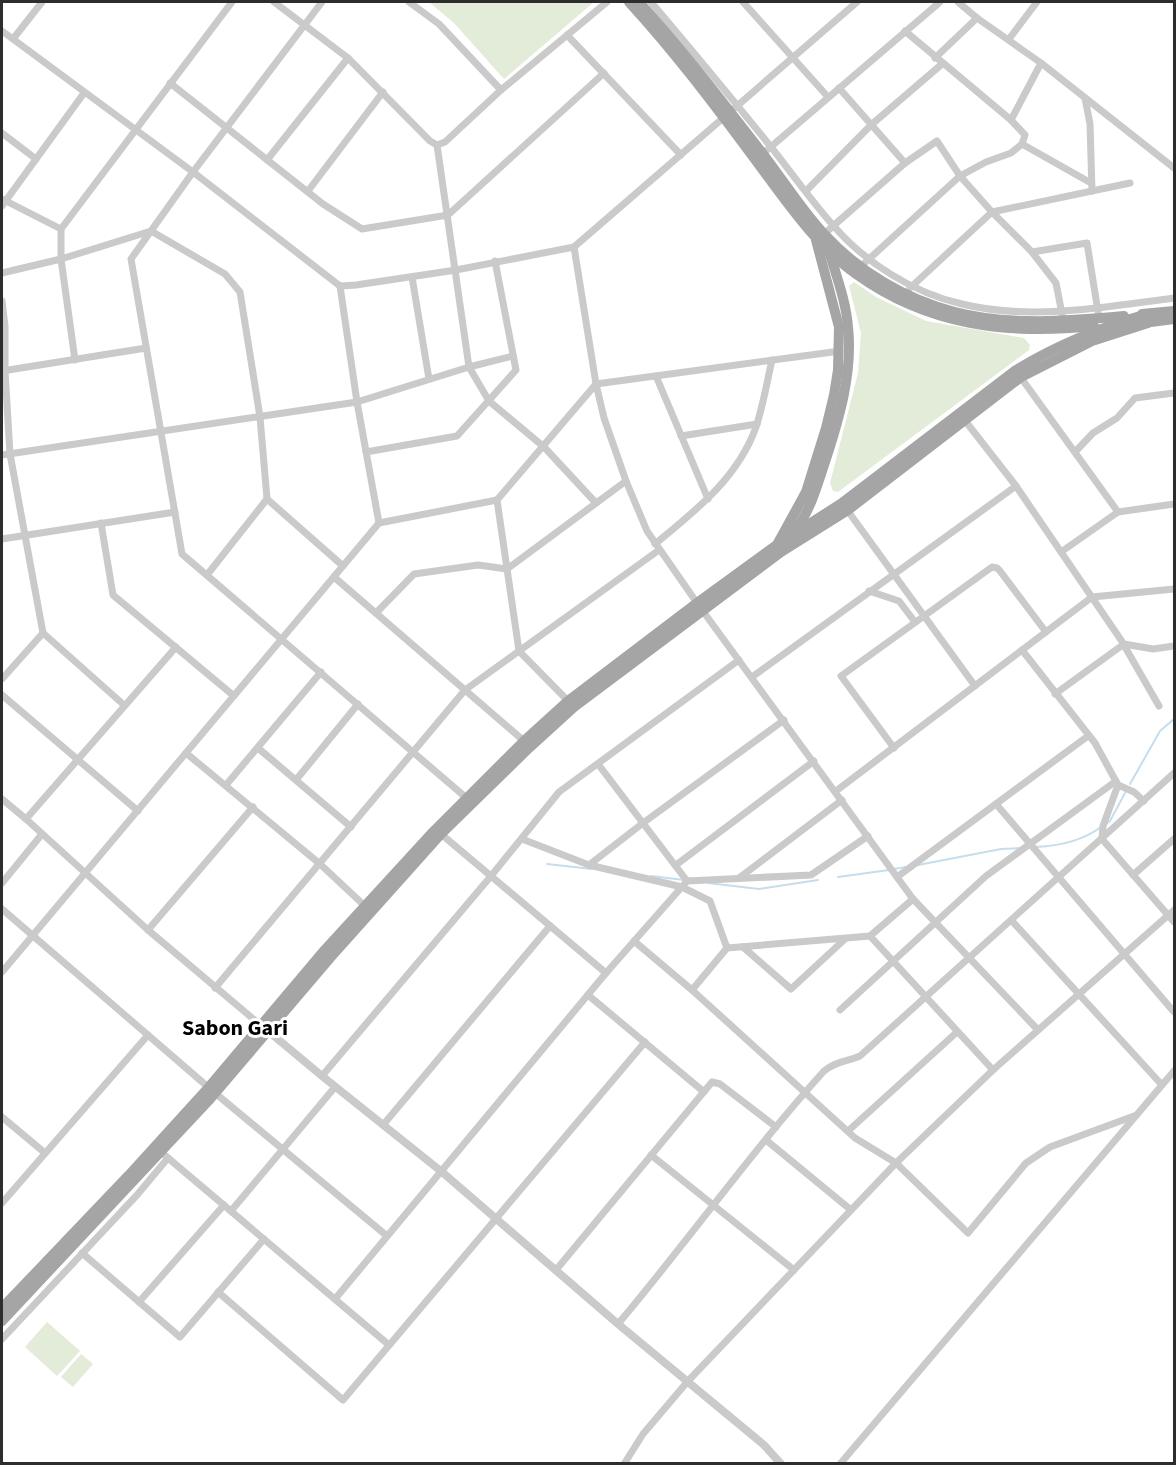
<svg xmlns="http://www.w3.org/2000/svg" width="1176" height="1465" font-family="'Source Sans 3',sans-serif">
	<rect width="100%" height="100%" fill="#fff"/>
	<g fill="#e3ebd9">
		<path d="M429,2h165l-90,77 -50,-56z"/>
		<path d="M854,282l22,15 50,24 98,17 6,7 -1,5 -191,142 -5,-1 -3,-8 28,-110 3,-40 -12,-47z"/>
		<path d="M47,1322l33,29 -23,25 -32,-29z"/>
		<path d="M81,1354l12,10 -20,23 -12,-10z"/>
	</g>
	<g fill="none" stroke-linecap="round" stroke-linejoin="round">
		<g stroke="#c5ddec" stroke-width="2">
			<path d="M1130,784l30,-53 14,-12"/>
			<path d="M1106,824l4,-3 15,-28"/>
			<path d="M1036,847c23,-1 46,-6 65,-20"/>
			<path d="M547,864l45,5"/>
			<path d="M918,865l83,-16 20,-1"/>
			<path d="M894,869l12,-2"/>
			<path d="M651,876l33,4"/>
			<path d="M838,877l51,-7"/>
			<path d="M708,883l51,6 59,-9"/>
		</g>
		<g stroke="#cacaca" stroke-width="7">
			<path d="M274,2l74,56 82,83 7,4 8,-3 56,-52 106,-88"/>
			<path d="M322,2l-129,170 -62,87 51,295 288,247"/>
			<path d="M409,2l30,22 62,66"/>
			<path d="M651,2c39,46 78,93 116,140 22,27 42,56 65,82 32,38 81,69 130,80 69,17 143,3 212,-6"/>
			<path d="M743,2l85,95"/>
			<path d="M958,2l19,16 64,45 133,105"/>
			<path d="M2,31l191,141 147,114 16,-1 100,-15 118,-23 283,-245"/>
			<path d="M905,31l106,89"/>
			<path d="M567,35l114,120"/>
			<path d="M13,39l29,-37"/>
			<path d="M1009,39l28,-37"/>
			<path d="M935,58l42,-40"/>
			<path d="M170,83l153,121 39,25 86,-14 156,-142"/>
			<path d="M839,88l66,75"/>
			<path d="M1085,98l5,26 2,67"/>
			<path d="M2,133l34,26"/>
			<path d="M1022,144l69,39"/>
			<path d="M437,145l32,222 20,34 55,46 52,56"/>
			<path d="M760,156l180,-154"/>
			<path d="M267,160l81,-102"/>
			<path d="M308,191l75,-99"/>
			<path d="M806,191l65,-66 71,-61"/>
			<path d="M2,199l59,30v30l14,101"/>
			<path d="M2,206l82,-113"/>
			<path d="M61,229l171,-227"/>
			<path d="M824,234l81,-71 32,-22 23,35 32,36 40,40 24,31 6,31"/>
			<path d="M574,247l22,137 8,34 22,63 21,50 50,72 216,296 125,131"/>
			<path d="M1032,252l55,-9 12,75"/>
			<path d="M858,269l102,-93 26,-14 25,-9 11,-9 3,-9 -14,-15 30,-57"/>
			<path d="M2,273l59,-14 90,-28 74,43 15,18 20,125 7,82 76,67"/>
			<path d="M412,277l17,102"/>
			<path d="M340,286l17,116 22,121"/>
			<path d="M910,288l82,-76 138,-29"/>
			<path d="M2,301l3,25v45l5,83 33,179 81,72"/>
			<path d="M2,371l144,-23"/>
			<path d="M1019,375l99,137 56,-8"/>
			<path d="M656,376l52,123"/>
			<path d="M963,418l53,68 105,154 38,66"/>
			<path d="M681,436l76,-12"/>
			<path d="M366,452l91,-16 59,-66 -21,-109"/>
			<path d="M1075,452l18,-19 24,-15 18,-20 39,-5"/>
			<path d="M2,455l355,-53 112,-35 44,-11"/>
			<path d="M497,500l22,151 51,52"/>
			<path d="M845,507l130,179"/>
			<path d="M101,523l12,72 121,101"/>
			<path d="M2,539l173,-27"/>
			<path d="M655,544c40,-33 83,-66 101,-117 7,-21 11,-45 16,-67"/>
			<path d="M1061,552l57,-40"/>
			<path d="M207,575l60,-76"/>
			<path d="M334,577l190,164"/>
			<path d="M869,591l30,10 16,21"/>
			<path d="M376,613l38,-39 64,-9 29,4 119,-88"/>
			<path d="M1022,650l73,93 23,42 -15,41 -1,13 72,83"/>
			<path d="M752,677l264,-191"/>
			<path d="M2,679l41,-46"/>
			<path d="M1055,694l69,-50 29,5 21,-3"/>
			<path d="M2,695l136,116"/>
			<path d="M258,748l93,79"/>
			<path d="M894,748l-53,-72 151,-109 5,1 3,3 46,61"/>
			<path d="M186,753l134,111 47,44"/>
			<path d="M598,764l89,117"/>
			<path d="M296,780l62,-76"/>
			<path d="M226,785l95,-113"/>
			<path d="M1118,785l16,7 10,9"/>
			<path d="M836,791l256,-194 82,-8"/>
			<path d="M2,799l24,20 122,111 116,98"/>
			<path d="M996,804l178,208"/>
			<path d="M26,819l150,-172"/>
			<path d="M441,834l165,139"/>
			<path d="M522,839l67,26 54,-42 141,-103"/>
			<path d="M589,865l93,22 28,14 17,47"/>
			<path d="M676,865l138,-104"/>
			<path d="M1133,875l41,-36"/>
			<path d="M897,877l191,-141"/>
			<path d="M739,878l103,-78"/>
			<path d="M2,883l40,-49"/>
			<path d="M2,909l213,184 172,143"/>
			<path d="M1012,921l150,164"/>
			<path d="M148,930l105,-123"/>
			<path d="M870,936l123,134"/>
			<path d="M634,941l58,49 163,148 41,25 72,70 58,-70 24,-16 84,-31"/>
			<path d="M743,947l48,42 54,-50"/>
			<path d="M2,972l377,-449 118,-23 99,-116 244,-33"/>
			<path d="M215,988l250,-298 194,-140"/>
			<path d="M692,990l35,-42 143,-12 43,-37"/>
			<path d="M588,995l116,97"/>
			<path d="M840,1010l146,-134 130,-95"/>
			<path d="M322,1076l169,-200 68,-84 180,-132"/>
			<path d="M2,1117l43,36"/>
			<path d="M383,1125l167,-199"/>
			<path d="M848,1131l109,-99"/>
			<path d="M766,1140l85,70"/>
			<path d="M161,1152l228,193"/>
			<path d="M651,1155l143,115"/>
			<path d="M2,1203l146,-168"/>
			<path d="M231,1211l104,-124"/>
			<path d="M82,1253l98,84 84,-98"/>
			<path d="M556,1270l156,-188 8,2 56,43"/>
			<path d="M218,1292l125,108 302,-358"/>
			<path d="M335,1299l271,-326 81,-92 124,-6 57,-39"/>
			<path d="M139,1302l85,-97"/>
			<path d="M618,1324c70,-83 133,-172 206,-253 12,-10 22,-9 36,-15l314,-283"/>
			<path d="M2,1339l135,-144 31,-37"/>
			<path d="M624,1464l19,-30 45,-53 208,-218 97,-93 181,-160"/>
			<path d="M840,1464l334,-393"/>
		</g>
		<path stroke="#cacaca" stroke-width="8" d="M268,1031l54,45 120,96 176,152 146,121 17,19"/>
		<g stroke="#a5a5a5" stroke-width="10">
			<path d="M629,2c45,49 85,102 125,156 30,40 60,86 102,116 72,52 152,61 238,52"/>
			<path d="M639,2c44,48 84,101 124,152 20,26 38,55 61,80 34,37 82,66 131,78 54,14 114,9 169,4"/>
			<path d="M1142,314l32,-3"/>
			<path d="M1143,323l31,-4"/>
			<path d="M796,529c15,-20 21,-43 29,-67 14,-43 28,-89 23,-135 -2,-26 -12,-52 -19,-76"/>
			<path d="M778,543l28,-51 20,-64 8,-33 4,-25 1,-43 -23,-87"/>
			<path d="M2,1308l127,-133 80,-88 114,-135 110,-120 91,-91 44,-40 129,-98 81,-59 64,-41 174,-133c41,-25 85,-43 131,-56"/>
			<path d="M2,1321l208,-222 120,-141 111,-124 88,-86 45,-41 207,-155 67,-42 173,-133 71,-36 56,-18"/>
		</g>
	</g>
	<g text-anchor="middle" stroke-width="6" stroke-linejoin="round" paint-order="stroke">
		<g font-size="22" font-weight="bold" fill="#000" stroke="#fff">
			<text x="235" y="1035">Sabon Gari</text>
		</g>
	</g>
	<rect width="1176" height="1465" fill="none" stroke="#2d2d2d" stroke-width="6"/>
</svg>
